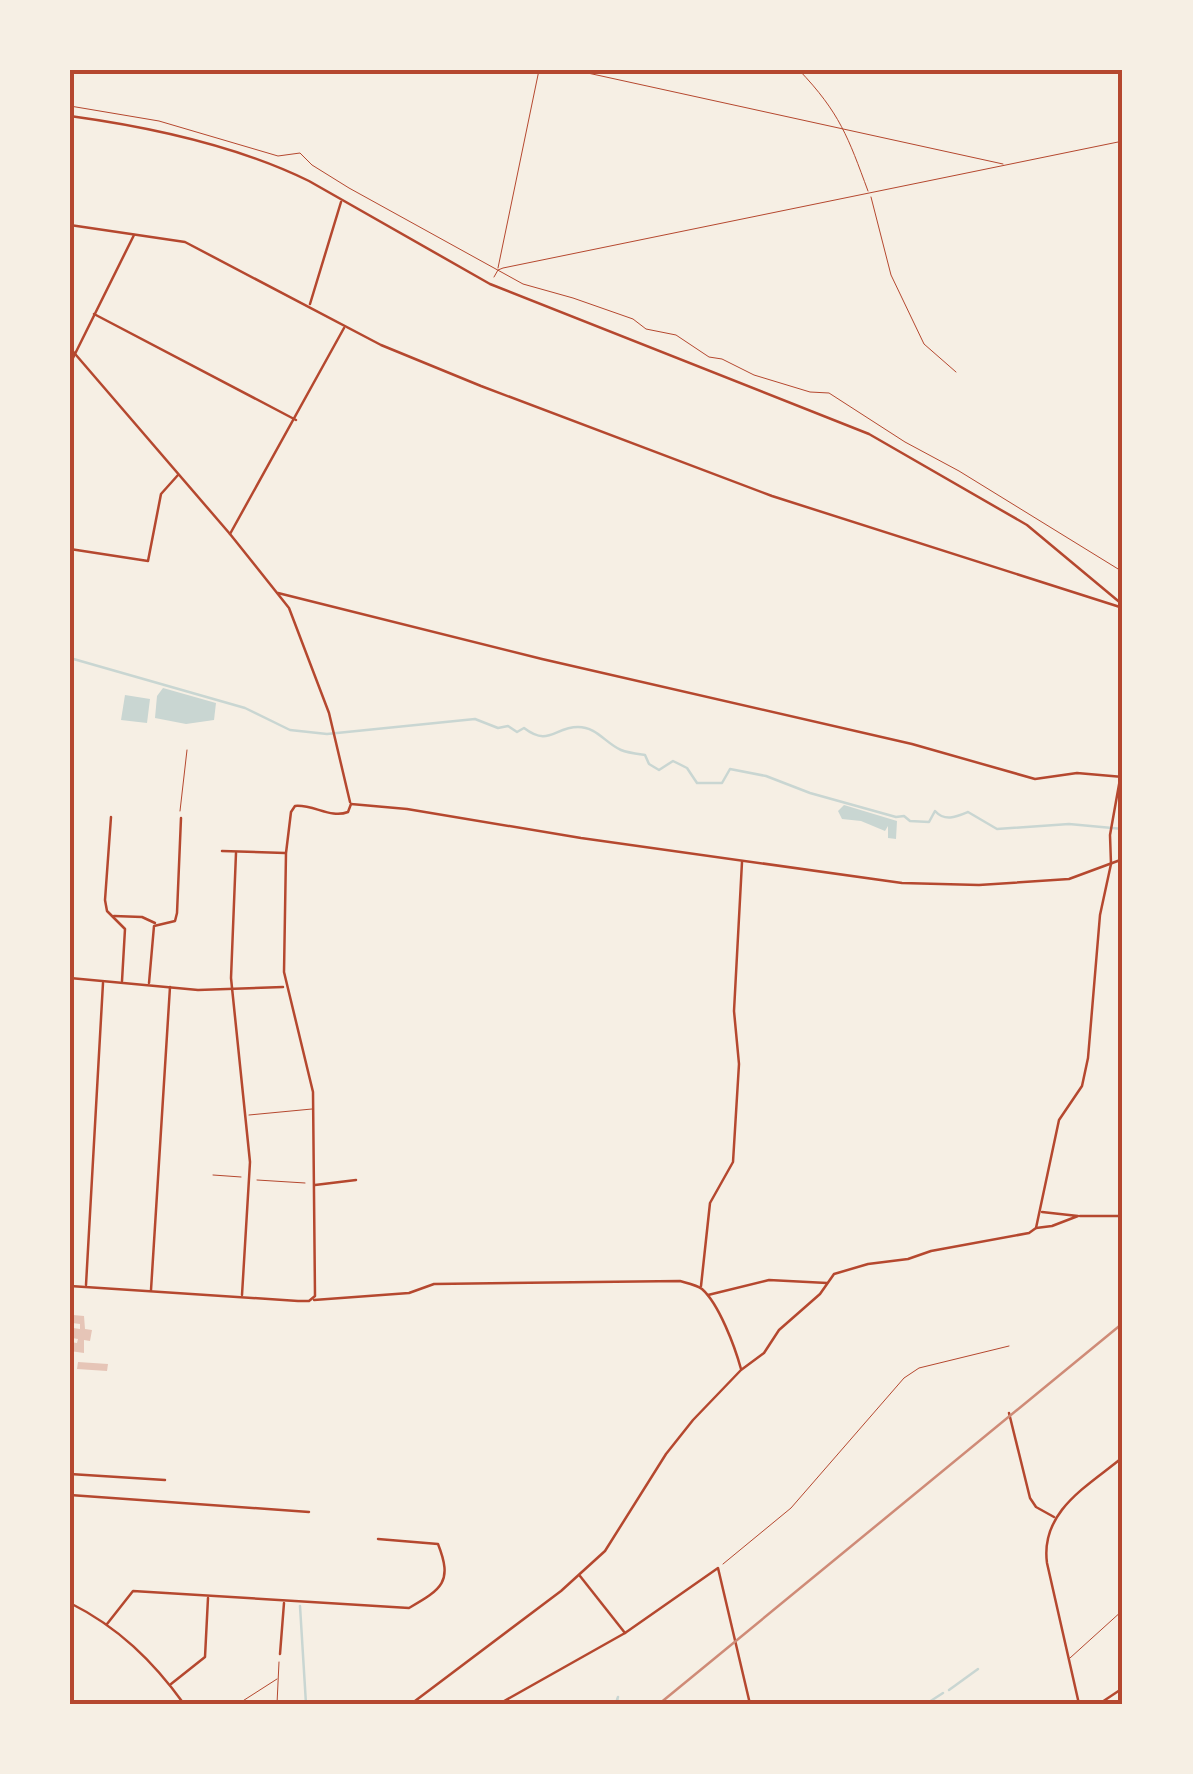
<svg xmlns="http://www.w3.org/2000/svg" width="1193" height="1774" font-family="Georgia,serif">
	<rect width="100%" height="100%" fill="#f6efe4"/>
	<g fill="#c9d6d2">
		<path d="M163,688l53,15 -2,17 -28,4 -31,-6 2,-22z"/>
		<path d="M125,695l25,4 -3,24 -26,-3z"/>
		<path d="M844,805l53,16 -1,18 -8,-1v-12l-3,5 -24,-10 -19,-2 -4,-8z"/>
	</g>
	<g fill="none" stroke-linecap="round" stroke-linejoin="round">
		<g stroke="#c9d6d2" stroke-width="2.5">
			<path d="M70,658l175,50 45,22 37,4 148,-15 23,9 10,-2 9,6 7,-4c25,19 30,-1 54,-1 19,0 27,16 43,23 7,3 17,4 24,5l4,9 10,6 14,-9 14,7 10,15h25l8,-14 36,7 44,17 86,24 8,-1 6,5 19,1 6,-11c10,11 21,6 33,1l29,17 72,-5 54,5"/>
			<path d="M300,1606l6,98"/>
			<path d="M949,1690l29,-21"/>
			<path d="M618,1697l-1,3 8,4"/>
			<path d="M926,1704l17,-11"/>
		</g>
	</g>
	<g fill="#e6c5b7">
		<path d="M73,1315l11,1 1,13 7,1 -2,11 -6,-1v13l-14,-2v-9l7,1 1,-4 -6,-1 1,-10 7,1v-5l-8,-1z"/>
		<path d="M78,1362l30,2 -1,7 -30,-2z"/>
	</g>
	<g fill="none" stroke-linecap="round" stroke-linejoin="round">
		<g stroke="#b5482f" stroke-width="1">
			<path d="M574,70l429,94"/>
			<path d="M799,70c41,43 49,67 69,121"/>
			<path d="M70,106l89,15 119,35 22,-3 12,12 37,23 174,96 50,14 60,21 13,10 30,6 33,22 13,2 32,16 56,17 19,1 76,49 54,29 164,101"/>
			<path d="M871,197l20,78 33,69 32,28"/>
			<path d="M498,268l41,-198"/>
			<path d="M494,277l4,-7 5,-2 620,-127"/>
			<path d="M180,811l7,-61"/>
			<path d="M213,1175l28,2"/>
			<path d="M257,1180l48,3"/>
			<path d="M723,1564l68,-56 113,-130 15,-10 90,-22"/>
			<path d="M238,1704l39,-25"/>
			<path d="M277,1704l2,-42"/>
		</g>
		<g stroke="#b5482f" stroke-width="1">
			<path d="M249,1115l63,-6"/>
			<path d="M1070,1658l53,-48"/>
		</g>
		<g stroke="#b5482f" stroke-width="2.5">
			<path d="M70,225l115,17 196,103 100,41 291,110 351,112"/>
			<path d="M310,304l31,-102"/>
			<path d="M94,314l202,106"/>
			<path d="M70,348l160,186 59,74 40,105 21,89"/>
			<path d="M70,364l64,-129"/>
			<path d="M230,534l114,-206"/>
			<path d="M70,549l78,12 13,-67 17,-19"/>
			<path d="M278,593l264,66 370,85 123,35 42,-6 46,4"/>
			<path d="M351,804l56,5 174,29 321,45 77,2 90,-6 54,-20"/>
			<path d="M111,817l-6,83 2,11 18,18 -3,52"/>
			<path d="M222,851l63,2"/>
			<path d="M236,853l-5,125 19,184 -8,133"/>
			<path d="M114,916l28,1 13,6"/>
			<path d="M70,978l128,12 85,-3"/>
			<path d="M149,983l5,-57 21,-5 2,-8 4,-95"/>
			<path d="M315,1185l41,-5"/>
			<path d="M1080,1216h43"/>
			<path d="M1036,1228l16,-2 26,-10 -36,-4"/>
			<path d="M86,1285l17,-302"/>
			<path d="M70,1286l228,15h11l6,-5 -2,-204 -29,-120 2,-119 5,-41 4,-6c18,-2 36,13 53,6l3,-8"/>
			<path d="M701,1286l9,-83 23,-41 6,-98 -5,-53 8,-149"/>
			<path d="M151,1290l19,-303"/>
			<path d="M708,1295l61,-15 58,3"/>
			<path d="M314,1300l95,-7 25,-9 246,-3c7,2 17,4 22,8 17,15 33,58 39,80"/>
			<path d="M1009,1413l21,85 6,9 18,10"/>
			<path d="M70,1474l95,6"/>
			<path d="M70,1495l239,17"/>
			<path d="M580,1576l45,57"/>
			<path d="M70,1603c48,24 83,58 114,101"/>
			<path d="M107,1624l26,-33 276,17c33,-19 44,-26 29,-64l-60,-5"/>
			<path d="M280,1654l4,-51"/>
			<path d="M171,1684l34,-27 3,-59"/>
			<path d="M411,1704l150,-113 44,-40 61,-97 27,-34 48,-50 23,-17 15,-23 41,-36 14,-20 34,-10 40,-5 23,-8 98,-18 7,-5 23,-108 23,-34 6,-28 12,-143 11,-51 -1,-29 10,-56"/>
			<path d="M499,1704l126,-71 93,-65 32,136"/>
		</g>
		<g stroke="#b5482f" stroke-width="2.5">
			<path d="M70,116c80,11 166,29 239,65l181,103 379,150 158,91 96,80"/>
			<path d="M1079,1704l-32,-141c-7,-52 41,-77 76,-106"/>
			<path d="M1099,1704l24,-16"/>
		</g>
		<path stroke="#cf8b77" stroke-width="2.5" d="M659,1704l464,-381"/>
	</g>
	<rect width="1193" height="1774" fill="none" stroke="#f6efe4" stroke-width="145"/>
	<rect x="72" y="72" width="1048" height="1630" fill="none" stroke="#b5482f" stroke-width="4"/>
</svg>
